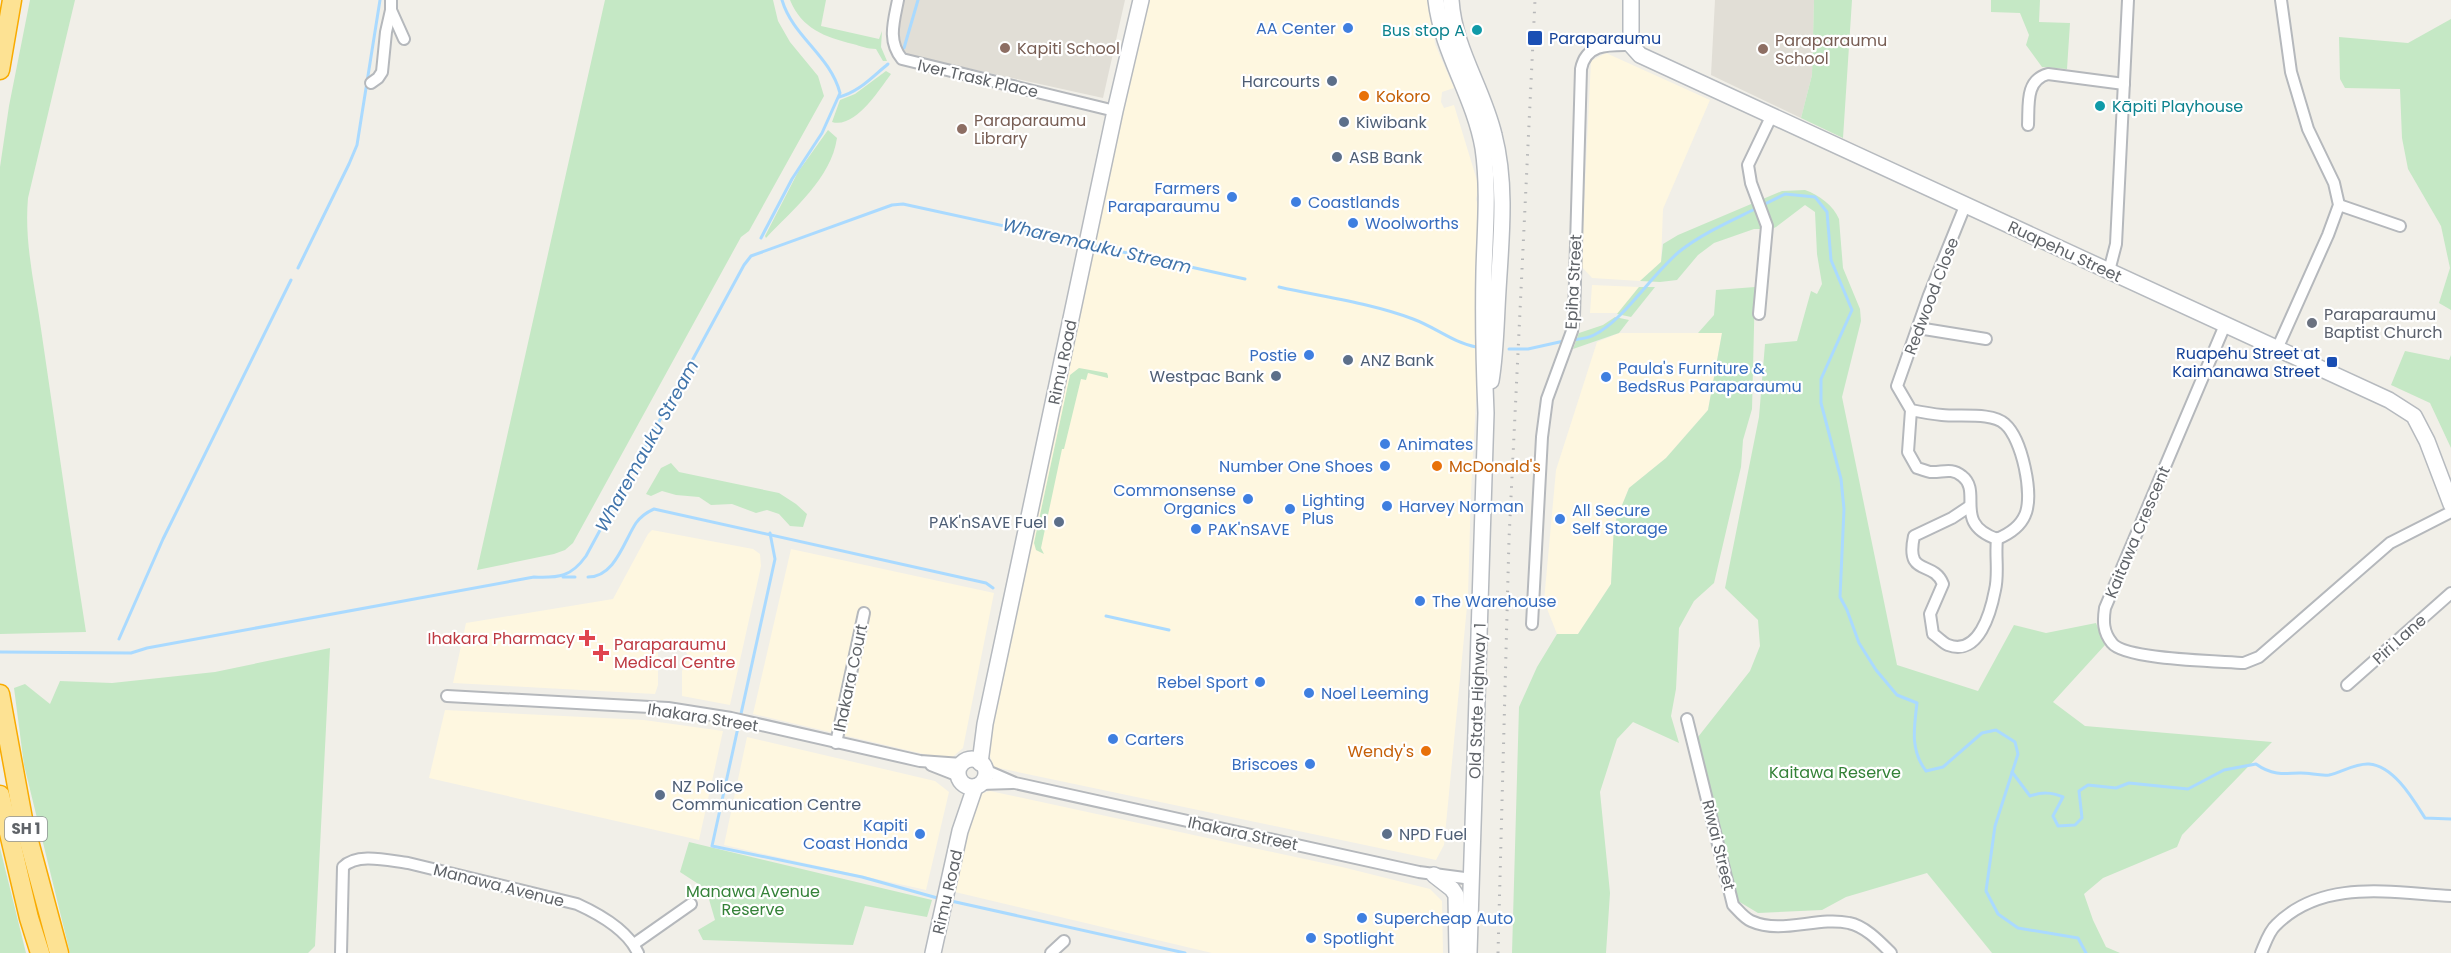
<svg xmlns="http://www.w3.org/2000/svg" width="2451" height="953" font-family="Poppins,sans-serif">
	<rect width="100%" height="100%" fill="#f1efe8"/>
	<g fill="#fef7e0">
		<path d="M1143,0h287l5,44 19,44 -12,4 -1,10 3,6 10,-3 25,82 -3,12 3,10 -1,157 -7,125 -3,105 -24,249 -8,15 -442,-93 -7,-19z"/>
		<path d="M1606,53l104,47 -47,109 -2,53 -21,19 -48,-3 -11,-12 10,-205z"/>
		<path d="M1592,285l47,2 -21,26h-28z"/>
		<path d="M1619,333h103l-14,77 -42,48 -37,30 -15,37 -3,59 -33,50h-21l-13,-33 12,-131 41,-128z"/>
		<path d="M652,530l101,19 7,5 1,12 -31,139 -48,-9v-25l6,-15 -4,-9 -8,-4 -11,1 -7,8v33l-3,9 -202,-11 13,-60 147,-24 35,-65z"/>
		<path d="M791,549l203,44 -31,155 -14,12 -196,-46z"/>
		<path d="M445,710l199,10 79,11 -24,109 -270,-62z"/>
		<path d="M747,737l188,44 14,11 -23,98 -202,-45z"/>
		<path d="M990,791l352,76 88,22 12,12 1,52h-231l-257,-61 21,-94 3,-4z"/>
	</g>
	<g fill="#e1ded6">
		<path d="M901,0h224l-22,98 -204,-45 -8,-10z"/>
		<path d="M1715,0h99l-2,75 -11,43 -90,-43z"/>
	</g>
	<g fill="#c5e8c5">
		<path d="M30,0h45l-47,198c-4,45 7,88 13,131 15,101 29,202 45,303l-86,2v-467l9,-61z"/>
		<path d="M605,0h168l5,21 12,21 28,34 6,20 -75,135 -8,6 -168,306 -8,7 -11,4 -77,16z"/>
		<path d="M790,0h36l-5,26 58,13 3,-8 -1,16 6,14h-4l-7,-12c-9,0 -15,-3 -23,-5 -28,-7 -51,-15 -63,-44z"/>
		<path d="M1814,0h38l-9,138 -42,-20 11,-43z"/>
		<path d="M1991,0h49l-1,22 31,1 -3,46 -25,-2 -16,-22 3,-10 -9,-22 -29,-1z"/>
		<path d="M2451,19v291l-12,-7 11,-35 -9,-42 -33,-57 -6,-31 -2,-49 -55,-1 -5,-9 -1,-42 69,6z"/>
		<path d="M886,71l5,3c-12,16 -36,55 -59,48l8,-22 15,-6z"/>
		<path d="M828,130l9,8c-6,41 -44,71 -71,100l-1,-2 33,-64z"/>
		<path d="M1805,190c14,5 28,15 34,29l4,49 17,41 1,12 -19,76 55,268 81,26 36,-66 32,8 50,-10 9,22 -52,57 32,24 187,16 -90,93 -5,12 -74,31 -19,16 9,26 13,27 14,6h-128l-65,-80 -81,24 -24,13 -64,3 -20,-12 -40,-164 52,-66 10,-25 -2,-26 -33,-32 34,-171 6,-73 32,-3 14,-50 6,3 5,-10 -5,-30 -2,-42 -10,-7 -29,22 -4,2 -2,-10 -10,4 1,6h-7l-40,14 -16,12 -21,25 -17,2 -20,-1 21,-19 2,-18 15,-9 104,-44z"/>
		<path d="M1639,287h16l-24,30 -14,-3z"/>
		<path d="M1755,287l-3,122 -9,31 -2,27 -27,116 -20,18 -15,27 -3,61 -5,27 8,27 -46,-21 -16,17 -17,53 10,101 -4,60h-94l7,-246 18,-40 20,-33h21l33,-50 3,-59 15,-37 37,-30 42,-48 14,-77h-24l16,-18 2,-25z"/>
		<path d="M1615,317l14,3 -10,13 -46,16 6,-16 24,-8z"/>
		<path d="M2405,351l44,9 2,-5v93l-21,-45 -39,-18z"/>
		<path d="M1079,368l28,5 1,3v2l-20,-5 -2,7 -5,-1 -17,70h-2l-21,99 3,6 -8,-4 -2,-7 36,-168z"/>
		<path d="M671,463l8,9 100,21 17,11 11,10 -4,13 -13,-1 -11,-12 -12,-4 -11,3 -24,-9 -21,1 -12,-8 -23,-2 -14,-4 -11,5 -5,-2 15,-26z"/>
		<path d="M330,648l-15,298 -7,7h-238l-46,-188 -10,-77 11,-4 25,20 10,-23 52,2 103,-11z"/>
		<path d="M689,842l243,58 -5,17 -62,-11 -12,39 -150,-5 -5,-10 17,-10 -9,-31 -26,-17z"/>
		<path d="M0,848l26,105h-26z"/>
	</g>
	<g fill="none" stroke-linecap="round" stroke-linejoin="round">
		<g stroke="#aadaff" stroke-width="3">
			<path d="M904,48l14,-48"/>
			<path d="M839,97c20,-5 33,-20 49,-33"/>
			<path d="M1763,205l22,-11 30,3 12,15 4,48 21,50 -31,69v24l20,76 3,30 -4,88 7,13 12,33 17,27 21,25 20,8c-3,25 -7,47 9,68l17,-4 39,-34 14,-3 19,12 3,12 -23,72 -9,65 12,23 20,14 60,10 8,15"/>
			<path d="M761,238l31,-59 30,-46 18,-40c-10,-38 -47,-56 -58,-93"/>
			<path d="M1091,245l154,34"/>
			<path d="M298,268l51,-104 8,-19 23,-145"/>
			<path d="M1279,287c44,10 92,16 134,32 22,8 41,24 63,28"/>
			<path d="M1571,340c7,-1 16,-1 23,-5 30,-15 57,-60 86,-84 23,-18 51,-30 77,-43"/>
			<path d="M1509,349h19l36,-8"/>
			<path d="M770,533l5,26 -63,287 150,31 79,22"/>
			<path d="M563,577h12"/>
			<path d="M588,577c27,0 36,-36 48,-54 5,-7 11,-11 18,-14l332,74 7,5"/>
			<path d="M1106,616l63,14"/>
			<path d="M119,639l44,-100 128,-259"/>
			<path d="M0,652l131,1 16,-5 387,-71c25,1 37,0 52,-21l158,-291 7,-9 141,-51 11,-1 179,39"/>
			<path d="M2012,772l18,24c12,-4 21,-4 33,1l-10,19 5,10 17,-1 7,-7 -3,-27 9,-6 28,3 13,-5 59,6 36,-19 32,-6c15,11 27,10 45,9 9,0 19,3 28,2 13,-3 27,-12 40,-11 25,2 44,35 56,54l26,1"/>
			<path d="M951,901l234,52"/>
		</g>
		<g stroke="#b5b8bc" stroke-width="14">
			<g id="street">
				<path d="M391,0v10l13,29"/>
				<path d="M898,0c-4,21 -11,41 4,59l213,52"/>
				<path d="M371,83l7,-5 4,-6 4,-40 5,-22"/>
				<path d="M2028,125c1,-20 -3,-45 20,-51l76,10"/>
				<path d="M2339,205l61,21"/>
				<path d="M2109,271l7,-27 12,-244"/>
				<path d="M1759,314l8,-88 -16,-43 -3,-18 23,-48"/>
				<path d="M2225,325l-120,283c-2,13 -2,24 7,35 13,17 108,18 132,20l15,-6 131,-114 61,-31"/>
				<path d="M1918,328l68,11"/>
				<path d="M2277,349l51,-114 11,-30 -5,-22 -26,-54 -17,-57 -10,-72"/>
				<path d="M1911,410c10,2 21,4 31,5 18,2 50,-3 63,9 17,15 29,71 20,91 -5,12 -16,19 -28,24 -45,-16 -14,-47 -35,-63 -11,-9 -20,-3 -32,-4 -4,-1 -9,-3 -13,-4l-9,-16 3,-42 -14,-24 32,-91 36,-89"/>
				<path d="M1970,506l-18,12 -38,18c-9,42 19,23 29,48l-13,30 3,20c5,3 10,9 15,11 31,12 43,-34 47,-55 4,-16 0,-35 2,-51"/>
				<path d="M1532,624l10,-187 5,-38 25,-68 2,-15 7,-247c5,-26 28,-24 50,-24"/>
				<path d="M2347,685l104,-92"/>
				<path d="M447,696l221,12 63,10 189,43 42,3"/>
				<path d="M1687,719l46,186c5,5 11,13 18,16 31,14 66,-5 98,2 16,3 31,19 42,30"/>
				<path d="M836,743l28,-130"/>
				<path d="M931,765l28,11"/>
				<path d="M985,770l30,13 404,89 53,7"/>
				<path d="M980,784l32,-1"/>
				<path d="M634,944l57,-40"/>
				<path d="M341,953l2,-86c14,-15 47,-6 65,-4l169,41c22,10 51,27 61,49"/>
				<path d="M1051,953l13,-12"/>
				<path d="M2261,953c4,-9 8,-22 15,-28 47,-47 116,-32 175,-29"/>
			</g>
		</g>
		<g stroke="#b6babf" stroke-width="18">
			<g id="secondary">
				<path d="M1436,0c6,53 38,96 47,148 6,41 2,82 1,123 -1,48 0,95 2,142l-17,540"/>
				<path d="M1451,0c3,49 32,88 43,135 13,50 7,104 4,155 -2,31 -2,61 -7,91"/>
				<path d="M1631,0v45l9,10 749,345 25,16 13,25 24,63"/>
				<circle cx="972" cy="773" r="14"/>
				<path d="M980,763l5,-39 130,-613 26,-111"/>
				<path d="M1434,875l18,14 4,6 1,58"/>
				<path d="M933,953l27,-122 15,-44"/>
			</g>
		</g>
		<g stroke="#f9ab00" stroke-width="21">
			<g id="highway">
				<path d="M0,70l12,-70"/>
				<path d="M0,694l23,125 36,134"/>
				<path d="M0,795l29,123 11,35"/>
			</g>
		</g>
		<use href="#street" stroke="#fff" stroke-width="10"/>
		<use href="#secondary" stroke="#fff" stroke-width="15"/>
		<use href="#highway" stroke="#fde293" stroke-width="18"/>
		<path stroke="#b6b7b8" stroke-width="3" stroke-dasharray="1.5 8" stroke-linecap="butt" d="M1498,953l11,-414 26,-539"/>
	</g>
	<g fill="#3f7fe0" stroke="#fff" stroke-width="2">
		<circle cx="1348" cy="28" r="6"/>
		<circle cx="1232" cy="197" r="6"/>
		<circle cx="1296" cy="202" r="6"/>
		<circle cx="1353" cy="223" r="6"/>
		<circle cx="1309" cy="355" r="6"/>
		<circle cx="1606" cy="377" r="6"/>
		<circle cx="1385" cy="444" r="6"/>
		<circle cx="1385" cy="466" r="6"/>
		<circle cx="1248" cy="499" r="6"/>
		<circle cx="1387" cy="506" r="6"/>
		<circle cx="1290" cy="509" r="6"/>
		<circle cx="1560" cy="519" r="6"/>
		<circle cx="1196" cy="529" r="6"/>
		<circle cx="1420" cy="601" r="6"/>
		<circle cx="1260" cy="682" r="6"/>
		<circle cx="1309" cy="693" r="6"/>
		<circle cx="1113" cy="739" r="6"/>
		<circle cx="1310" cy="764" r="6"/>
		<circle cx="920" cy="834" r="6"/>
		<circle cx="1362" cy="918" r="6"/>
		<circle cx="1311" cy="938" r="6"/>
	</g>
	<g fill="#0f9aa8" stroke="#fff" stroke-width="2">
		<circle cx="1477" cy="30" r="6"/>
		<circle cx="2100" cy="106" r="6"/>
	</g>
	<g fill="#1a4fb4" stroke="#fff" stroke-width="2">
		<rect x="1527" y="30" width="16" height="16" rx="3"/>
		<rect x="2326" y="356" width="12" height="12" rx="3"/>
	</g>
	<g fill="#8d6e63" stroke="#fff" stroke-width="2">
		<circle cx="1005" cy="48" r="6"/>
		<circle cx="1763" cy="49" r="6"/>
		<circle cx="962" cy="129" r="6"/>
	</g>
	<g fill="#5c6f8a" stroke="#fff" stroke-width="2">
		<circle cx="1332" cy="81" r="6"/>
		<circle cx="1344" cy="122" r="6"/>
		<circle cx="1337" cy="157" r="6"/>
		<circle cx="1348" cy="360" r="6"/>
		<circle cx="1276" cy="376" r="6"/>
		<circle cx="1059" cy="522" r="6"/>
		<circle cx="660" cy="795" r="6"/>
		<circle cx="1387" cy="834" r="6"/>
	</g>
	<g fill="#e8710a" stroke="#fff" stroke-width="2">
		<circle cx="1364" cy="96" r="6"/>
		<circle cx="1437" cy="466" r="6"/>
		<circle cx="1426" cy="751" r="6"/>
	</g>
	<circle fill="#6b7280" stroke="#fff" stroke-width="2" cx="2312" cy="323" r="6"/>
	<g fill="#e0444e" stroke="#fff" stroke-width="2">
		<path d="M584 629h6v6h6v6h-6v6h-6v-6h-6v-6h6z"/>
		<path d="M598 644h6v6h6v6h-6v6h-6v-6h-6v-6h6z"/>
	</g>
	<g text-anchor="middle" stroke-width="4.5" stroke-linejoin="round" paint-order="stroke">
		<rect fill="#fff" stroke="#8f9295" stroke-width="1.5" x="5" y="817" width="42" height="24" rx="4.5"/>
		<g font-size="15" font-weight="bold" fill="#5f6368">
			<text x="26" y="834">SH 1</text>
		</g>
		<g font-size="16" fill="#366cbe" stroke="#fff" text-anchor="start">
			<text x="1336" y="34" text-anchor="end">AA Center</text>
			<text x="1220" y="194" text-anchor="end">Farmers<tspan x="1220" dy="18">Paraparaumu</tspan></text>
			<text x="1308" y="208">Coastlands</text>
			<text x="1365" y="229">Woolworths</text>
			<text x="1297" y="361" text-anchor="end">Postie</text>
			<text x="1618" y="374">Paula's Furniture &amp;<tspan x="1618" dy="18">BedsRus Paraparaumu</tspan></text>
			<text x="1397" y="450">Animates</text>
			<text x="1373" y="472" text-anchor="end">Number One Shoes</text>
			<text x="1236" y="496" text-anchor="end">Commonsense<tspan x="1236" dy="18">Organics</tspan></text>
			<text x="1302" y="506">Lighting<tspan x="1302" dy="18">Plus</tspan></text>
			<text x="1399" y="512">Harvey Norman</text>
			<text x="1572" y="516">All Secure<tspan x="1572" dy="18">Self Storage</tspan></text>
			<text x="1208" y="535">PAK'nSAVE</text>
			<text x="1432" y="607">The Warehouse</text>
			<text x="1248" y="688" text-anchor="end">Rebel Sport</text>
			<text x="1321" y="699">Noel Leeming</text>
			<text x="1125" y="745">Carters</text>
			<text x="1298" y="770" text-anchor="end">Briscoes</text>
			<text x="908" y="831" text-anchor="end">Kapiti<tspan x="908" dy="18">Coast Honda</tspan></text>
			<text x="1374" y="924">Supercheap Auto</text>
			<text x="1323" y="944">Spotlight</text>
		</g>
		<g font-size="16" fill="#0d838f" stroke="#fff" text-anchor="end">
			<text x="1465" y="36">Bus stop A</text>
			<text x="2112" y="112" text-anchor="start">Kāpiti Playhouse</text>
		</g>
		<g font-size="16" fill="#164399" stroke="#fff" text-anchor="start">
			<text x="1549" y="44">Paraparaumu</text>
			<text x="2320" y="359" text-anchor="end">Ruapehu Street at<tspan x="2320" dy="18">Kaimanawa Street</tspan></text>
		</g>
		<g font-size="16" fill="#785e54" stroke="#fff" text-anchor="start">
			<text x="1775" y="46">Paraparaumu<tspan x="1775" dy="18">School</tspan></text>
			<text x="1017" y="54">Kapiti School</text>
			<text x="974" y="126">Paraparaumu<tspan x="974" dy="18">Library</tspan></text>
		</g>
		<g font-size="16" fill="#5f6368" stroke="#fff">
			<text transform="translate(978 78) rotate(13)" y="6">Iver Trask Place</text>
			<text transform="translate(2065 251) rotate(25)" y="6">Ruapehu Street</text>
			<text transform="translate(1573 282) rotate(-87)" y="6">Epiha Street</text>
			<text transform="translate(1931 296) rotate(-69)" y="6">Redwood Close</text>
			<text transform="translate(1062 362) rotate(-78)" y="6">Rimu Road</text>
			<text transform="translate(2137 532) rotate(-67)" y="6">Kaitawa Crescent</text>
			<text transform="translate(2399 639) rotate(-42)" y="6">Piri Lane</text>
			<text transform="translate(850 678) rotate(-78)" y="6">Ihakara Court</text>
			<text transform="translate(1477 701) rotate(-88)" y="6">Old State Highway 1</text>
			<text transform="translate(703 717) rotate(9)" y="6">Ihakara Street</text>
			<text transform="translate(1243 833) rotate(12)" y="6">Ihakara Street</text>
			<text transform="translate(1719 845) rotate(76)" y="6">Riwai Street</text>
			<text transform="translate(499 885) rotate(14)" y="6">Manawa Avenue</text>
			<text transform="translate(947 892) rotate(-77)" y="6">Rimu Road</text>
		</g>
		<g font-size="16" fill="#4e5e75" stroke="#fff" text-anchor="start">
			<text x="1320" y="87" text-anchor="end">Harcourts</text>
			<text x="1356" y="128">Kiwibank</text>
			<text x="1349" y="163">ASB Bank</text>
			<text x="1360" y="366">ANZ Bank</text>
			<text x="1264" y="382" text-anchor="end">Westpac Bank</text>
			<text x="1047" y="528" text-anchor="end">PAK'nSAVE Fuel</text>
			<text x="672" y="792">NZ Police<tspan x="672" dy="18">Communication Centre</tspan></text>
			<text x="1399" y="840">NPD Fuel</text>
		</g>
		<g font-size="16" fill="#c56008" stroke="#fff" text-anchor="start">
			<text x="1376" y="102">Kokoro</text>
			<text x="1449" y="472">McDonald's</text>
			<text x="1414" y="757" text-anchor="end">Wendy's</text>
		</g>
		<g font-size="16" fill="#5b616d" stroke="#fff" text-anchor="start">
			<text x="2324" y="320">Paraparaumu<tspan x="2324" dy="18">Baptist Church</tspan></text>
		</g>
		<g font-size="16" fill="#be3a42" stroke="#fff" text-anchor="end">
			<text x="575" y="644">Ihakara Pharmacy</text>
			<text x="614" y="650" text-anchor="start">Paraparaumu<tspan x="614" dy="18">Medical Centre</tspan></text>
		</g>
		<g font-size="16" fill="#348238" stroke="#fff">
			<text x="1835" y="778">Kaitawa Reserve</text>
			<text x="753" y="897">Manawa Avenue<tspan x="753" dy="18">Reserve</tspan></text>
		</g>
		<g font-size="18" font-style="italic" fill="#4174aa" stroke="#fff">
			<text transform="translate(1097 246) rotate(13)" y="6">Wharemauku Stream</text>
			<text transform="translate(647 446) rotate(-61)" y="6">Wharemauku Stream</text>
		</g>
	</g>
</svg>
